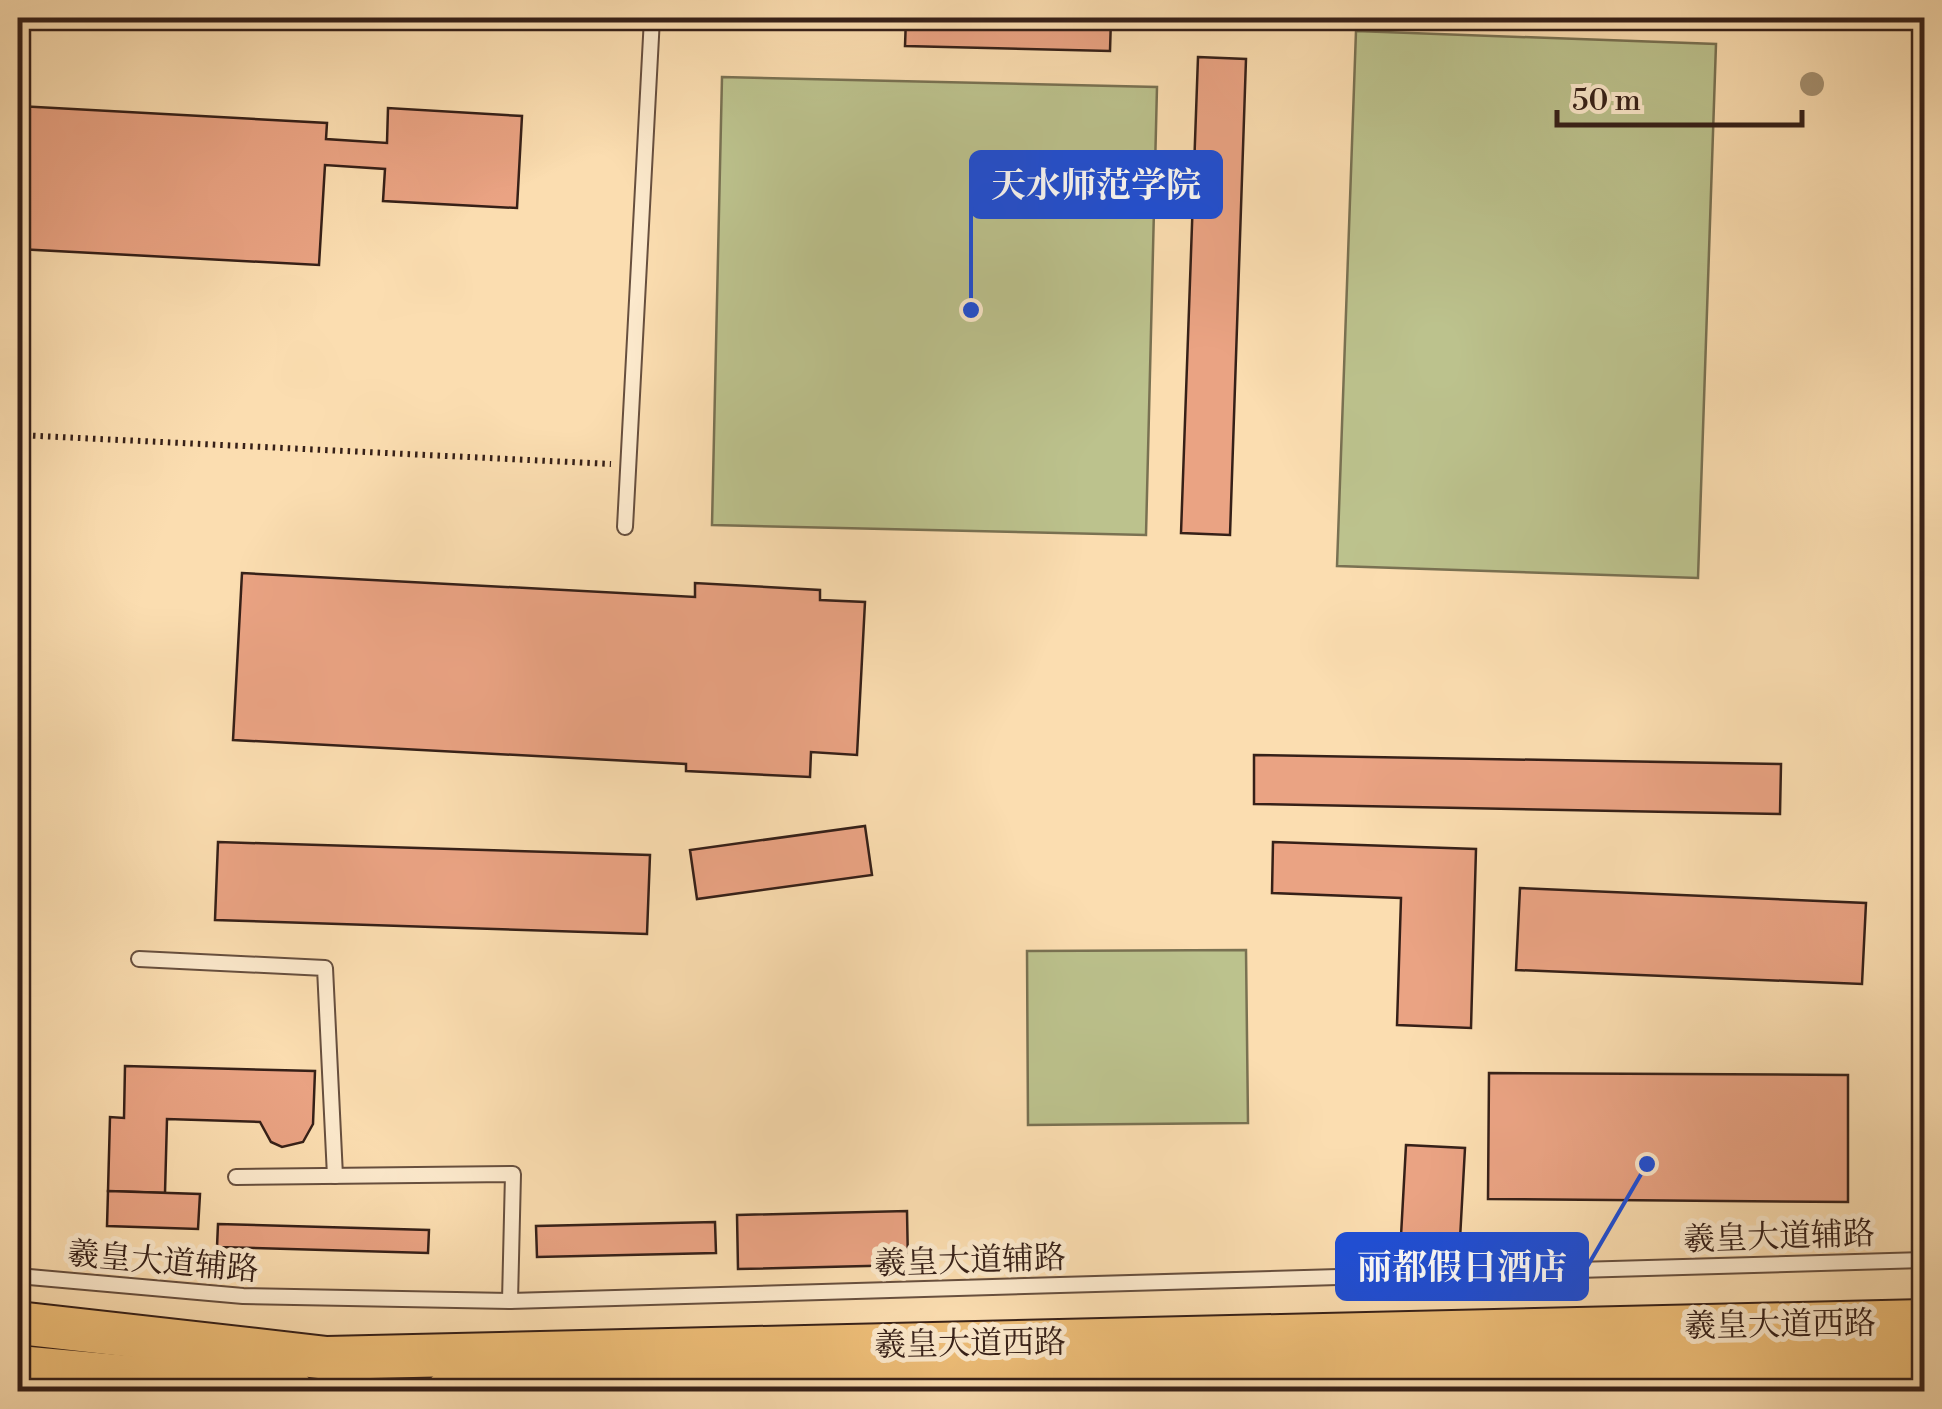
<svg xmlns="http://www.w3.org/2000/svg" width="1942" height="1409" font-family="'Libre Bodoni','Noto Serif SC',serif">
	<rect width="100%" height="100%" fill="#fbddb0"/>
	<filter id="stains"><feTurbulence type="fractalNoise" baseFrequency=".002" numOctaves="4"/><feColorMatrix values="0 0 0 0 .2 0 0 0 0 .09 0 0 0 0 .02 0 0 0 .5 -.17"/></filter>
	<radialGradient id="worn" r=".72"><stop offset=".6" stop-color="#630" stop-opacity="0"/><stop offset="1" stop-color="#630" stop-opacity=".3"/></radialGradient>
	<g fill="#bcc28d" stroke="#797152" stroke-width="2.5">
		<path d="M1356,31l360,13 -18,534 -361,-12z"/>
		<path d="M722,77l435,10 -11,448 -434,-10z"/>
		<path d="M1246,950l2,173 -220,2 -1,-174z"/>
	</g>
	<g fill="#eaa383" stroke="#362018" stroke-width="2.5">
		<path d="M906,18h205l-1,33 -205,-5z"/>
		<path d="M1198,57l48,2 -16,476 -49,-2z"/>
		<path d="M18,106l309,17 -1,16 61,4 1,-35 134,8 -5,92 -134,-7 2,-32 -60,-4 -6,100 -301,-16z"/>
		<path d="M242,573l453,24v-14l125,7v10l45,2 -8,153 -46,-3 -1,25 -124,-6v-7l-453,-24z"/>
		<path d="M1254,755l527,9 -1,50 -526,-10z"/>
		<path d="M865,826l7,49 -175,24 -7,-49z"/>
		<path d="M218,842l432,13 -3,79 -432,-14z"/>
		<path d="M1273,842l203,7 -5,179 -74,-3 4,-127 -129,-5z"/>
		<path d="M1520,888l346,15 -4,81 -346,-14z"/>
		<path d="M125,1066l190,5 -2,53 -10,18 -21,5 -11,-5 -11,-20 -93,-3 -2,74 -57,-2 2,-74 14,1z"/>
		<path d="M1489,1073l359,2v127l-360,-3z"/>
		<path d="M1406,1145l59,3 -6,109 -59,-3z"/>
		<path d="M108,1191l92,3 -2,35 -91,-3z"/>
		<path d="M907,1211l1,54 -170,4 -1,-54z"/>
		<path d="M715,1222l1,31 -179,4 -1,-31z"/>
		<path d="M218,1224l211,6 -1,23 -211,-6z"/>
	</g>
	<g fill="none" stroke-linecap="round" stroke-linejoin="round">
		<g stroke="#674f3e" stroke-width="18">
			<g id="service">
				<path d="M625,527l27,-509"/>
				<path d="M139,959l186,9 10,208"/>
				<path d="M236,1177l277,-3 -3,127"/>
				<path d="M18,1276l225,20 267,5 1414,-41"/>
			</g>
		</g>
		<g stroke="#362018" stroke-width="46">
			<g id="primary">
				<path d="M18,1323l309,35 1597,-37"/>
				<path d="M18,1367l275,25"/>
				<path d="M447,1392l1477,-35"/>
			</g>
		</g>
		<path stroke="#362018" stroke-width="6" stroke-dasharray="2.5 5" stroke-linecap="butt" d="M18,435l593,29"/>
		<use href="#service" stroke="#fce9cc" stroke-width="14"/>
		<use href="#primary" stroke="#eebe78" stroke-width="42"/>
	</g>
	<circle fill="#a59070" cx="1812" cy="84" r="12"/>
	<g text-anchor="middle" stroke-width="10" stroke-linejoin="round" paint-order="stroke">
		<g font-size="32" fill="#362018" stroke="#fce9cc">
			<text transform="translate(1779 1236) rotate(-2)" y="11">羲皇大道辅路</text>
			<text transform="translate(970 1260) rotate(-2)" y="11">羲皇大道辅路</text>
			<text transform="translate(163 1261) rotate(5)" y="11">羲皇大道辅路</text>
			<text transform="translate(1780 1324) rotate(-1)" y="11">羲皇大道西路</text>
			<text transform="translate(970 1343) rotate(-1)" y="11">羲皇大道西路</text>
		</g>
	</g>
	<path fill="none" stroke="#1d4ed8" stroke-width="4" d="M971 310L971 185M1647 1164L1587 1267"/>
	<g fill="#1d4ed8" stroke="#fce9cc" stroke-width="4">
		<circle cx="971" cy="310" r="10"/>
		<circle cx="1647" cy="1164" r="10"/>
	</g>
	<g fill="#1d4ed8" stroke="#1d4ed8" stroke-width="4">
		<rect x="971" y="152" width="250" height="65" rx="10"/>
		<rect x="1337" y="1234" width="250" height="65" rx="10"/>
	</g>
	<g font-size="35" text-anchor="middle" font-weight="bold" fill="#fff">
		<text x="1096" y="197">天水师范学院</text>
		<text x="1462" y="1279">丽都假日酒店</text>
	</g>
	<rect width="1942" height="1409" fill="none" stroke="#fbddb0" stroke-width="60"/>
	<rect x="20" y="20" width="1902" height="1369" fill="none" stroke="#362018" stroke-width="5"/>
	<rect x="30" y="30" width="1882" height="1349" fill="none" stroke="#362018" stroke-width="2.5"/>
	<path d="M1557 110v15h245v-15" fill="none" stroke="#362018" stroke-width="5"/>
	<text x="1572" y="110" font-size="30" fill="#362018" stroke="#fce9cc" stroke-width="8" paint-order="stroke">50 m</text>
	<rect width="100%" height="100%" filter="url(#stains)"/>
	<rect width="100%" height="100%" fill="url(#worn)"/>
</svg>
